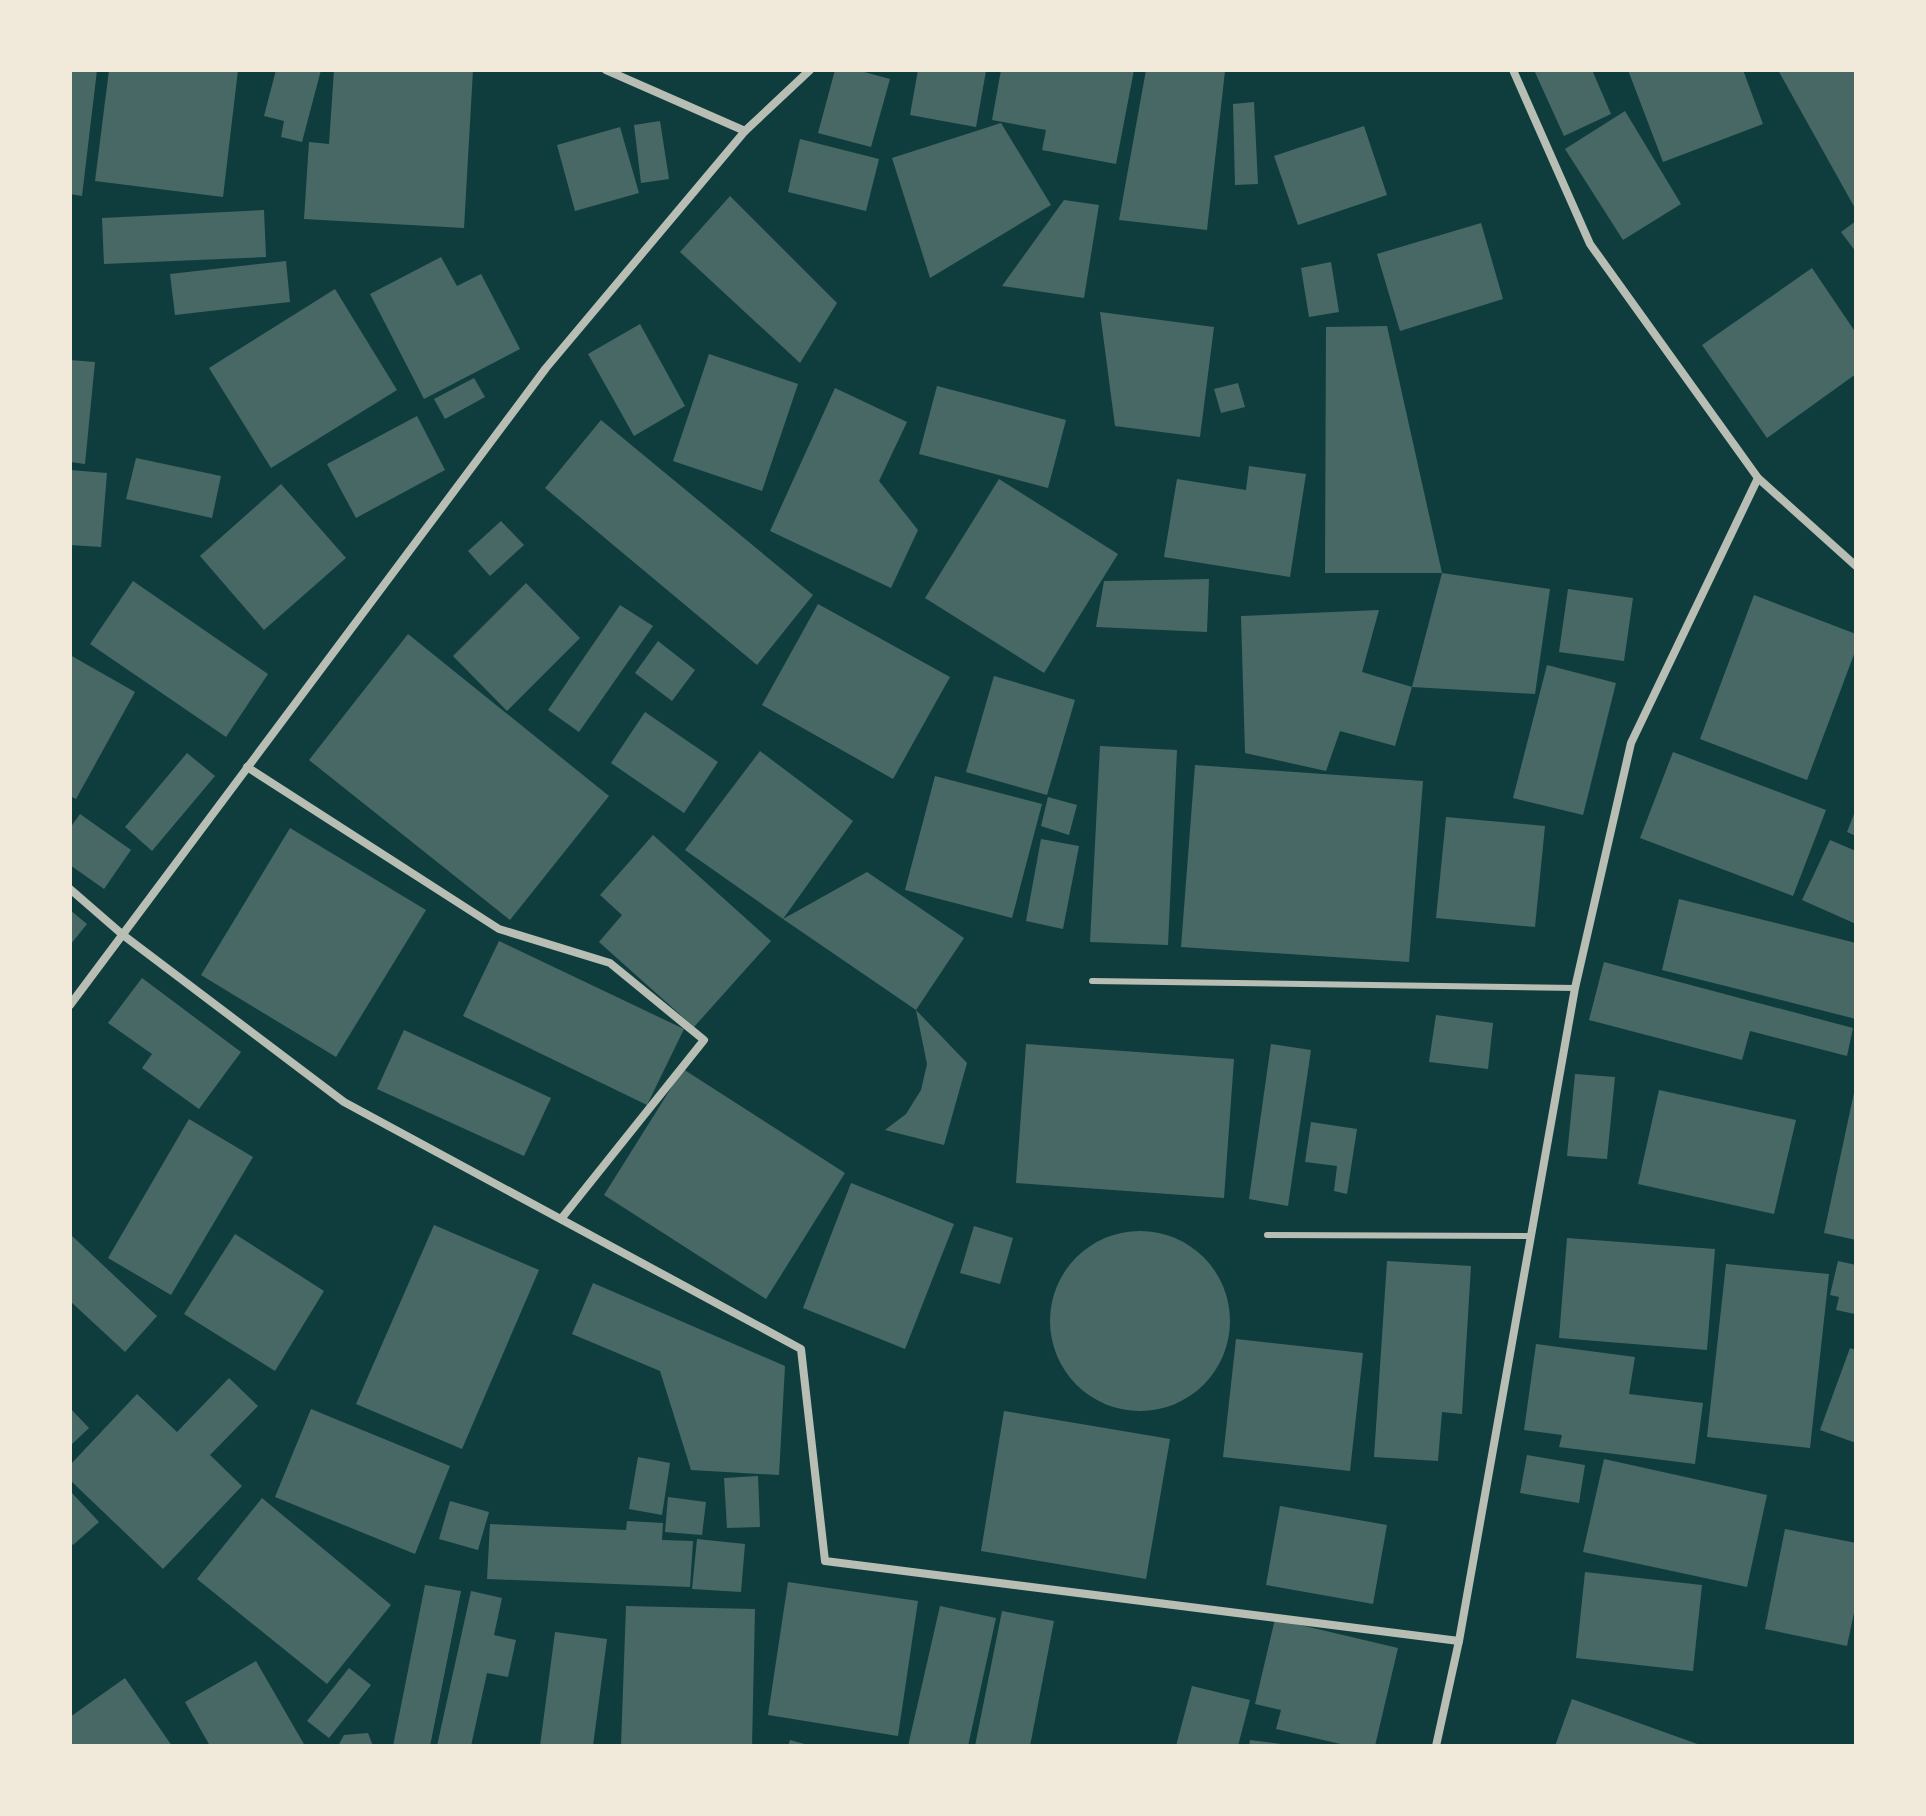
<svg xmlns="http://www.w3.org/2000/svg" width="1926" height="1816" font-family="Ubuntu,sans-serif">
	<rect width="100%" height="100%" fill="#0f3d3e"/>
	<g fill="#486865">
		<path d="M70,70h27l-15,126 -12,-2z"/>
		<path d="M109,70h129l-15,127 -128,-16z"/>
		<path d="M276,70h45l-19,72 -21,-5 3,-16 -20,-5z"/>
		<path d="M334,70h139l-9,158 -160,-9 5,-77 20,2z"/>
		<path d="M835,70h22l33,9 -19,68 -53,-14z"/>
		<path d="M918,70l68,1 -10,56 -66,-12z"/>
		<path d="M1001,70h133l-18,94 -74,-14 4,-20 -54,-10z"/>
		<path d="M1146,70l79,1 -18,159 -88,-10z"/>
		<path d="M1534,70h58l19,44 -47,22z"/>
		<path d="M1628,70h115l20,54 -100,38z"/>
		<path d="M1778,70h78v140z"/>
		<path d="M1254,102l4,82 -23,1 -2,-81z"/>
		<path d="M1625,111l56,93 -58,36 -58,-91z"/>
		<path d="M660,121l9,58 -28,4 -7,-58z"/>
		<path d="M1001,123l50,82 -121,73 -38,-120z"/>
		<path d="M1364,126l23,69 -89,30 -24,-69z"/>
		<path d="M620,127l19,66 -64,18 -18,-66z"/>
		<path d="M800,139l79,20 -13,52 -78,-19z"/>
		<path d="M730,196l107,107 -37,60 -120,-111z"/>
		<path d="M1064,200l35,5 -15,93 -82,-12z"/>
		<path d="M264,210l2,47 -162,7 -2,-46z"/>
		<path d="M1856,221v31l-15,-20z"/>
		<path d="M1481,223l22,76 -103,32 -23,-77z"/>
		<path d="M441,257l16,29 24,-12 39,75 -96,50 -54,-105z"/>
		<path d="M286,261l4,41 -115,13 -5,-41z"/>
		<path d="M1331,262l8,50 -30,5 -8,-49z"/>
		<path d="M1812,268l44,65v41l-89,64 -65,-93z"/>
		<path d="M335,289l62,101 -126,78 -62,-100z"/>
		<path d="M1100,312l114,15 -14,110 -85,-11z"/>
		<path d="M640,324l45,82 -51,30 -46,-82z"/>
		<path d="M1387,326l55,247h-117l1,-246z"/>
		<path d="M709,354l89,30 -36,107 -89,-30z"/>
		<path d="M70,360l25,2 -10,102 -15,-2z"/>
		<path d="M474,378l11,19 -40,22 -11,-20z"/>
		<path d="M1238,383l7,24 -24,6 -7,-24z"/>
		<path d="M937,386l129,34 -18,68 -129,-34z"/>
		<path d="M835,388l72,34 -28,59 39,49 -27,58 -121,-57z"/>
		<path d="M417,416l28,54 -89,48 -29,-54z"/>
		<path d="M601,420l212,175 -56,70 -212,-177z"/>
		<path d="M136,458l85,18 -9,42 -86,-19z"/>
		<path d="M1249,466l57,8 -16,103 -126,-20 13,-78 69,11z"/>
		<path d="M70,470l37,3 -6,74 -31,-2z"/>
		<path d="M999,479l119,75 -74,119 -119,-75z"/>
		<path d="M281,484l65,74 -82,72 -64,-74z"/>
		<path d="M501,521l23,24 -34,31 -22,-25z"/>
		<path d="M1442,573l108,16 -15,105 -123,-7z"/>
		<path d="M1209,579l-2,53 -111,-5 8,-46z"/>
		<path d="M133,581l135,93 -42,63 -136,-93z"/>
		<path d="M526,583l54,55 -73,73 -54,-55z"/>
		<path d="M1568,589l65,9 -9,63 -65,-9z"/>
		<path d="M1754,595l102,39v15l-49,131 -107,-41z"/>
		<path d="M818,604l132,73 -57,102 -131,-74z"/>
		<path d="M620,605l33,21 -74,106 -31,-22z"/>
		<path d="M1379,610l-17,62 50,15 -17,59 -55,-15 -14,40 -81,-18 -4,-137z"/>
		<path d="M408,634l201,162 -99,124 -201,-160z"/>
		<path d="M658,641l37,29 -23,31 -37,-28z"/>
		<path d="M70,655l65,37 -59,107 -6,-3z"/>
		<path d="M1547,665l69,18 -33,132 -70,-17z"/>
		<path d="M994,676l81,24 -28,95 -81,-23z"/>
		<path d="M645,712l73,50 -34,51 -73,-50z"/>
		<path d="M1100,746l77,4 -9,195 -78,-3z"/>
		<path d="M760,751l93,70 -70,98 -98,-69z"/>
		<path d="M1673,752l153,58 -33,86 -153,-58z"/>
		<path d="M187,753l28,23 -63,75 -27,-24z"/>
		<path d="M1195,765l228,16 -14,181 -228,-15z"/>
		<path d="M935,776l107,28 -30,114 -107,-28z"/>
		<path d="M1048,797l29,8 -8,30 -28,-9z"/>
		<path d="M1856,809v27l-9,-4z"/>
		<path d="M80,814l51,36 -27,39 -34,-24v-37z"/>
		<path d="M1446,817l99,9 -10,101 -99,-9z"/>
		<path d="M290,828l136,82 -90,147 -135,-82z"/>
		<path d="M653,835l118,106 -77,86 -95,-85 23,-27 -22,-20z"/>
		<path d="M1041,839l38,7 -16,83 -37,-8z"/>
		<path d="M1830,840l26,11v73l-54,-24z"/>
		<path d="M867,872l97,66 -48,72 -133,-91z"/>
		<path d="M1679,899l177,44v76l-194,-49z"/>
		<path d="M70,910l17,14 -17,21z"/>
		<path d="M499,941l185,88 -37,76 -184,-89z"/>
		<path d="M1604,962l249,66 -6,28 -97,-25 -8,29 -153,-40z"/>
		<path d="M142,978l99,74 -42,57 -57,-41 10,-14 -44,-31z"/>
		<path d="M916,1010l51,53 -23,82 -59,-15 21,-16 15,-24 6,-26z"/>
		<path d="M1436,1015l57,8 -5,46 -59,-7z"/>
		<path d="M404,1030l147,68 -27,58 -147,-67z"/>
		<path d="M1026,1044l208,15 -10,139 -208,-15z"/>
		<path d="M1271,1044l40,6 -23,156 -39,-7z"/>
		<path d="M683,1069l162,104 -79,126 -162,-104z"/>
		<path d="M1575,1074l40,3 -8,82 -40,-3z"/>
		<path d="M1855,1088h1v152l-32,-7z"/>
		<path d="M1659,1090l137,30 -22,94 -136,-30z"/>
		<path d="M189,1119l64,38 -82,138 -63,-37z"/>
		<path d="M1311,1122l46,7 -10,65 -13,-3 3,-25 -32,-4z"/>
		<path d="M851,1183l103,41 -49,125 -102,-41z"/>
		<path d="M434,1225l105,45 -77,179 -106,-45z"/>
		<path d="M974,1226l39,12 -13,46 -40,-11z"/>
		<circle cx="1140" cy="1321" r="90"/>
		<path d="M70,1234l87,82 -32,36 -55,-51z"/>
		<path d="M235,1234l89,57 -49,80 -91,-57z"/>
		<path d="M1567,1238l148,11 -8,101 -148,-12z"/>
		<path d="M1387,1261l84,5 -9,148 -20,-2 -4,49 -64,-4z"/>
		<path d="M1838,1261l18,4 -1,49 -19,-4 3,-13 -9,-2z"/>
		<path d="M1726,1264l103,10 -19,174 -103,-11z"/>
		<path d="M593,1283l192,83 -6,109 -88,-5 -31,-99 -88,-37z"/>
		<path d="M1236,1339l127,14 -13,118 -127,-14z"/>
		<path d="M1536,1344l99,13 -6,37 74,9 -8,61 -136,-17 3,-12 -38,-5z"/>
		<path d="M1850,1348l6,2v93l-36,-13z"/>
		<path d="M229,1378l29,28 -48,49 32,31 -79,83 -93,-89v-15l67,-71 40,38z"/>
		<path d="M70,1408l19,20 -19,18z"/>
		<path d="M311,1409l139,57 -35,88 -140,-57z"/>
		<path d="M1004,1411l166,28 -24,140 -165,-28z"/>
		<path d="M1527,1455l58,10 -6,38 -59,-10z"/>
		<path d="M638,1457l32,6 -8,52 -33,-6z"/>
		<path d="M1604,1459l163,36 -20,92 -164,-35z"/>
		<path d="M758,1476l2,51 -33,1 -3,-50z"/>
		<path d="M72,1493l27,29 -26,23 -3,-3v-47z"/>
		<path d="M668,1497l38,5 -4,33 -37,-3z"/>
		<path d="M262,1498l129,107 -64,79 -130,-105z"/>
		<path d="M450,1501l39,11 -11,38 -39,-11z"/>
		<path d="M1280,1506l107,19 -14,79 -107,-19z"/>
		<path d="M627,1521l36,2 -1,17 31,1 -3,46 -203,-8 3,-55 136,6z"/>
		<path d="M1785,1529l71,14v60l-9,43 -82,-17z"/>
		<path d="M697,1539l48,5 -4,48 -49,-3z"/>
		<path d="M1585,1572l117,13 -9,86 -117,-13z"/>
		<path d="M788,1582l130,19 -20,135 -130,-21z"/>
		<path d="M425,1585l36,6 -31,155h-37z"/>
		<path d="M471,1591l31,7 -8,37 22,5 -8,37 -21,-4 -16,73h-34z"/>
		<path d="M626,1606l129,3 -3,137 -131,-1z"/>
		<path d="M940,1606l56,12 -28,128h-60z"/>
		<path d="M1002,1611l52,10 -24,125h-55z"/>
		<path d="M1275,1619l123,29 -23,98h-26l-73,-17 5,-19 -26,-6z"/>
		<path d="M555,1632l52,7 -14,107h-53z"/>
		<path d="M256,1661l49,85h-95l-25,-44z"/>
		<path d="M349,1668l22,17 -42,53 -22,-17z"/>
		<path d="M125,1678l47,68h-102v-29z"/>
		<path d="M1192,1686l58,14 -12,46h-62z"/>
		<path d="M1572,1699l131,47h-148z"/>
		<path d="M368,1733l5,13h-35l6,-11z"/>
		<path d="M790,1740l18,5v1h-20z"/>
		<path d="M1250,1740l31,4 -1,2h-31z"/>
	</g>
	<g fill="none" stroke-linecap="round" stroke-linejoin="round">
		<g stroke="#b8beb3" stroke-width="6">
			<path d="M1092,981l483,7"/>
			<path d="M1267,1235l264,1"/>
		</g>
		<g stroke="#b8beb3" stroke-width="8">
			<path d="M606,70l139,61"/>
			<path d="M1513,70l77,174 168,234 98,88"/>
			<path d="M247,767l252,162 111,34 94,77 -143,179"/>
			<path d="M70,889l53,46 221,167 457,247 24,212 634,80"/>
			<path d="M70,1005l476,-637 199,-237 65,-61"/>
			<path d="M1436,1746l23,-105 116,-653 56,-245 127,-265"/>
		</g>
	</g>
	<rect width="1926" height="1816" fill="none" stroke="#f1e9da" stroke-width="144"/>
</svg>
